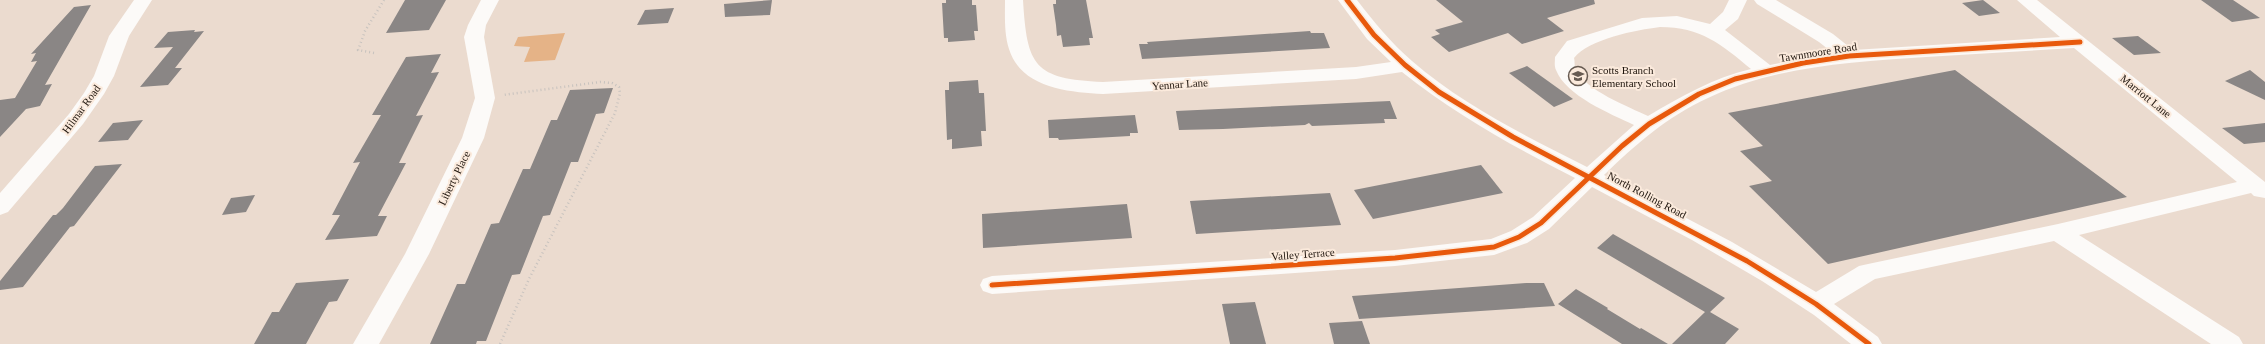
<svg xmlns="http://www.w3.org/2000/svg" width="2265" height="344" font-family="Georgia,serif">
	<rect width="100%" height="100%" fill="#ebdbcf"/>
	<path fill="#e5b387" d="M565,33l-10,27 -31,2 6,-15 -16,-1 4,-9z"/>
	<g fill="#8a8685">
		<path d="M405,0h41l-17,30 -43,3z"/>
		<path d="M772,0l-2,15 -45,2 -1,-13z"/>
		<path d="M946,0h26v5h4l2,26h-4l1,9 -27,2v-4h-4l-2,-35h4z"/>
		<path d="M1056,0h30l7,38h-4l1,7 -27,2 -2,-12 -4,1 -1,-11 -3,-21h3z"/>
		<path d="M1436,0h158l1,4 -48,14 17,13 -42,13 -14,-11 -59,19 -18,-15 9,-3 -5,-4 28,-8z"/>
		<path d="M1983,0l17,13 -21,3 -17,-13z"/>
		<path d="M2201,0h32l27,18 -28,4z"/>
		<path d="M91,5l-46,80 7,-1 -12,22 -14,3 -26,28v-37l15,-2 22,-37 -6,1 5,-9 -5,1 43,-47z"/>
		<path d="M674,8l-6,15 -31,2 8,-15z"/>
		<path d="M195,30l-1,2 10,-1 -29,37h7l-14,17 -28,2 33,-40 -19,1 14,-16z"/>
		<path d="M1310,31l1,2h13l6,15 -188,11 -3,-15h9l-1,-2z"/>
		<path d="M2138,36l23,17 -27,2 -22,-17z"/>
		<path d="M441,54l-10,19 8,-1 -23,44 7,-1 -24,48h7l-28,53h9l-10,20 -52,4 15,-25h-8l28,-53 -7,1 28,-48h-9l34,-58z"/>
		<path d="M1527,66l46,33 -19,8 -45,-34z"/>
		<path d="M1955,70l172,127 -299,67 -79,-78 23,-5 -32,-30 23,-5 -35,-33z"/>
		<path d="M2250,70l15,12v18l-40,-19z"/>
		<path d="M978,80l1,13h5l2,38h-5l1,15 -30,3v-10l-5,1 -2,-50h4v-8z"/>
		<path d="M613,88l-9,25 -8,1 -18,48h-7l-21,53 -7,1 -23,58 -8,1 -26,66h-9l-1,3h-46l27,-60h8l26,-60 8,-1 24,-54h7l21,-49h6l13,-30z"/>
		<path d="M1390,101l7,18h-13l1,4 -73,3 -3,-3 -4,2 -82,4 -44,1 -3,-19z"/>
		<path d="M1135,115l3,18h-8v3l-71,4 -1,-2h-9l-1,-18z"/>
		<path d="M143,120l-15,20 -30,2 15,-19z"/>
		<path d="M2265,123v19l-21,2 -22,-16z"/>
		<path d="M122,164l-48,62 -4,1 -47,60 -23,3v-9l53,-66h3l7,-7 32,-42z"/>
		<path d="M1481,165l22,28 -130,26 -19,-29z"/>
		<path d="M1330,193l11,32 -145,9 -6,-33z"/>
		<path d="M255,195l-9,17 -24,3 9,-17z"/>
		<path d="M1127,204l5,34 -149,10 -1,-34z"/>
		<path d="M1613,234l112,64 -15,14 29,17 -14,15h-53l33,-32 -108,-64z"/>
		<path d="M349,279l-12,22 -8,1 -23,42h-52l18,-32h7l17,-29z"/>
		<path d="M1526,283h18l11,23 -196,13 -7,-23z"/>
		<path d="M1576,289l32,19 -1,1 33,20 1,-1 27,16h-46l-64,-40z"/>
		<path d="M1255,302l11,42h-36l-8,-40z"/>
		<path d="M1362,321l8,23h-36l-5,-21z"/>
	</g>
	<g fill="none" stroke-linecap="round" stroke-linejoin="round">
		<g stroke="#c7c2be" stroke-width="2.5" stroke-dasharray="1 3" stroke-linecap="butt">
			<path d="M374,53l-16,-3 7,-19 19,-31"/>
			<path d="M500,344l29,-65 86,-166 5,-20 -1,-6 -7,-4 -12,-1 -97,13"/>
		</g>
		<g fill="#fcfaf8" fill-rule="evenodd">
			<path d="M134,0h18l-23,36 -15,40 -10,18 -21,30 -75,88 -8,3v-22l69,-79 15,-21 10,-17 15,-40z"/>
			<path d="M481,0h18l-13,25 -2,12 11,61 -11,40 -55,116 -50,90h-26l52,-90 57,-116 13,-40 -11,-61 4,-12z"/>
			<path d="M1005,0h18c4,66 11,79 80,82l253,-15 35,-5 -24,-23 -29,-39h19c17,22 34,43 55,61 52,45 114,75 175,106l47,-42c-23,-11 -68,-29 -78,-55 -2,-4 -1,-9 -1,-13l12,-16 75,-23 35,-2 33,8 13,-12 6,-12h18l-9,19 -13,11 45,35 63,-12 -14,-11 -62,-38 -3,-4h22l57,34 20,16 207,-13 -43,-37h20l228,182v16l-11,-2 -3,-3 -172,42 160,102 4,7h-32l-157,-103 -179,38 -41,25 44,33 4,7h-31l-37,-29 -52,-34 -70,-41 -100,-53 -43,42 -22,14 -33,12 -99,11 -403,28 -9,-3 -3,-6 3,-6 9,-3 403,-26 96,-11 20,-8 22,-14 42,-39c-61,-31 -119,-63 -173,-106l-46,7 -253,15c-35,-2 -82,-6 -94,-45 -5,-16 -4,-33 -4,-49zM1660,27c41,0 61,17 91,42 -38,9 -69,27 -103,47 -19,-9 -63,-26 -72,-46 -2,-4 -1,-9 -2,-12 15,-19 62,-28 86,-31zM2074,48l163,134 -179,42 -190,40 -9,2 -43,26 -84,-50 -128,-67c31,-30 64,-59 104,-77 68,-32 144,-36 218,-41 49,-3 98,-6 148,-9z"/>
		</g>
		<g stroke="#fbeadc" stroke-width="8">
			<g id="cycleway">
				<path d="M1347,0l27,35 31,30 34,27 74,45 234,124 69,43 53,40"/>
				<path d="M992,285l403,-27 99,-11 25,-10 22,-14 81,-77 27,-22 50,-30 36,-15 68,-16 46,-7 231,-14"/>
			</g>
		</g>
		<use href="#cycleway" stroke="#e8590c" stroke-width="5"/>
	</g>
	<defs>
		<g id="school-ring" transform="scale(1)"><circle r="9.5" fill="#fbeadc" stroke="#665a51" stroke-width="1.5"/><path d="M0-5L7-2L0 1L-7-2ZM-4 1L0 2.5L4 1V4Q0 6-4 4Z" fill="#665a51"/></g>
	</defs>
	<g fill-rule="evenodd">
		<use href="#school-ring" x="1578" y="76"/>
	</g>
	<g text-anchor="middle" stroke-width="4" stroke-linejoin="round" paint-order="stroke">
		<g font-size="11" fill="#1f150d" stroke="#fbeadc">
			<text transform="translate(1818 52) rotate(-9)" y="4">Tawnmoore Road</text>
			<text transform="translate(1180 84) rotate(-4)" y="4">Yennar Lane</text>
			<text transform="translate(2146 96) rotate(39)" y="4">Marriott Lane</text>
			<text transform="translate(81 109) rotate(-54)" y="4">Hilmar Road</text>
			<text transform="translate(454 178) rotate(-64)" y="4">Liberty Place</text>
			<text transform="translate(1647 195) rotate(28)" y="4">North Rolling Road</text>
			<text transform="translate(1303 254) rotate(-4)" y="4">Valley Terrace</text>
		</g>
		<g font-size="11" fill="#1f150d" stroke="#fbeadc" text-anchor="start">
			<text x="1592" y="74">Scotts Branch<tspan x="1592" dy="13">Elementary School</tspan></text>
		</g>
	</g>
</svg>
